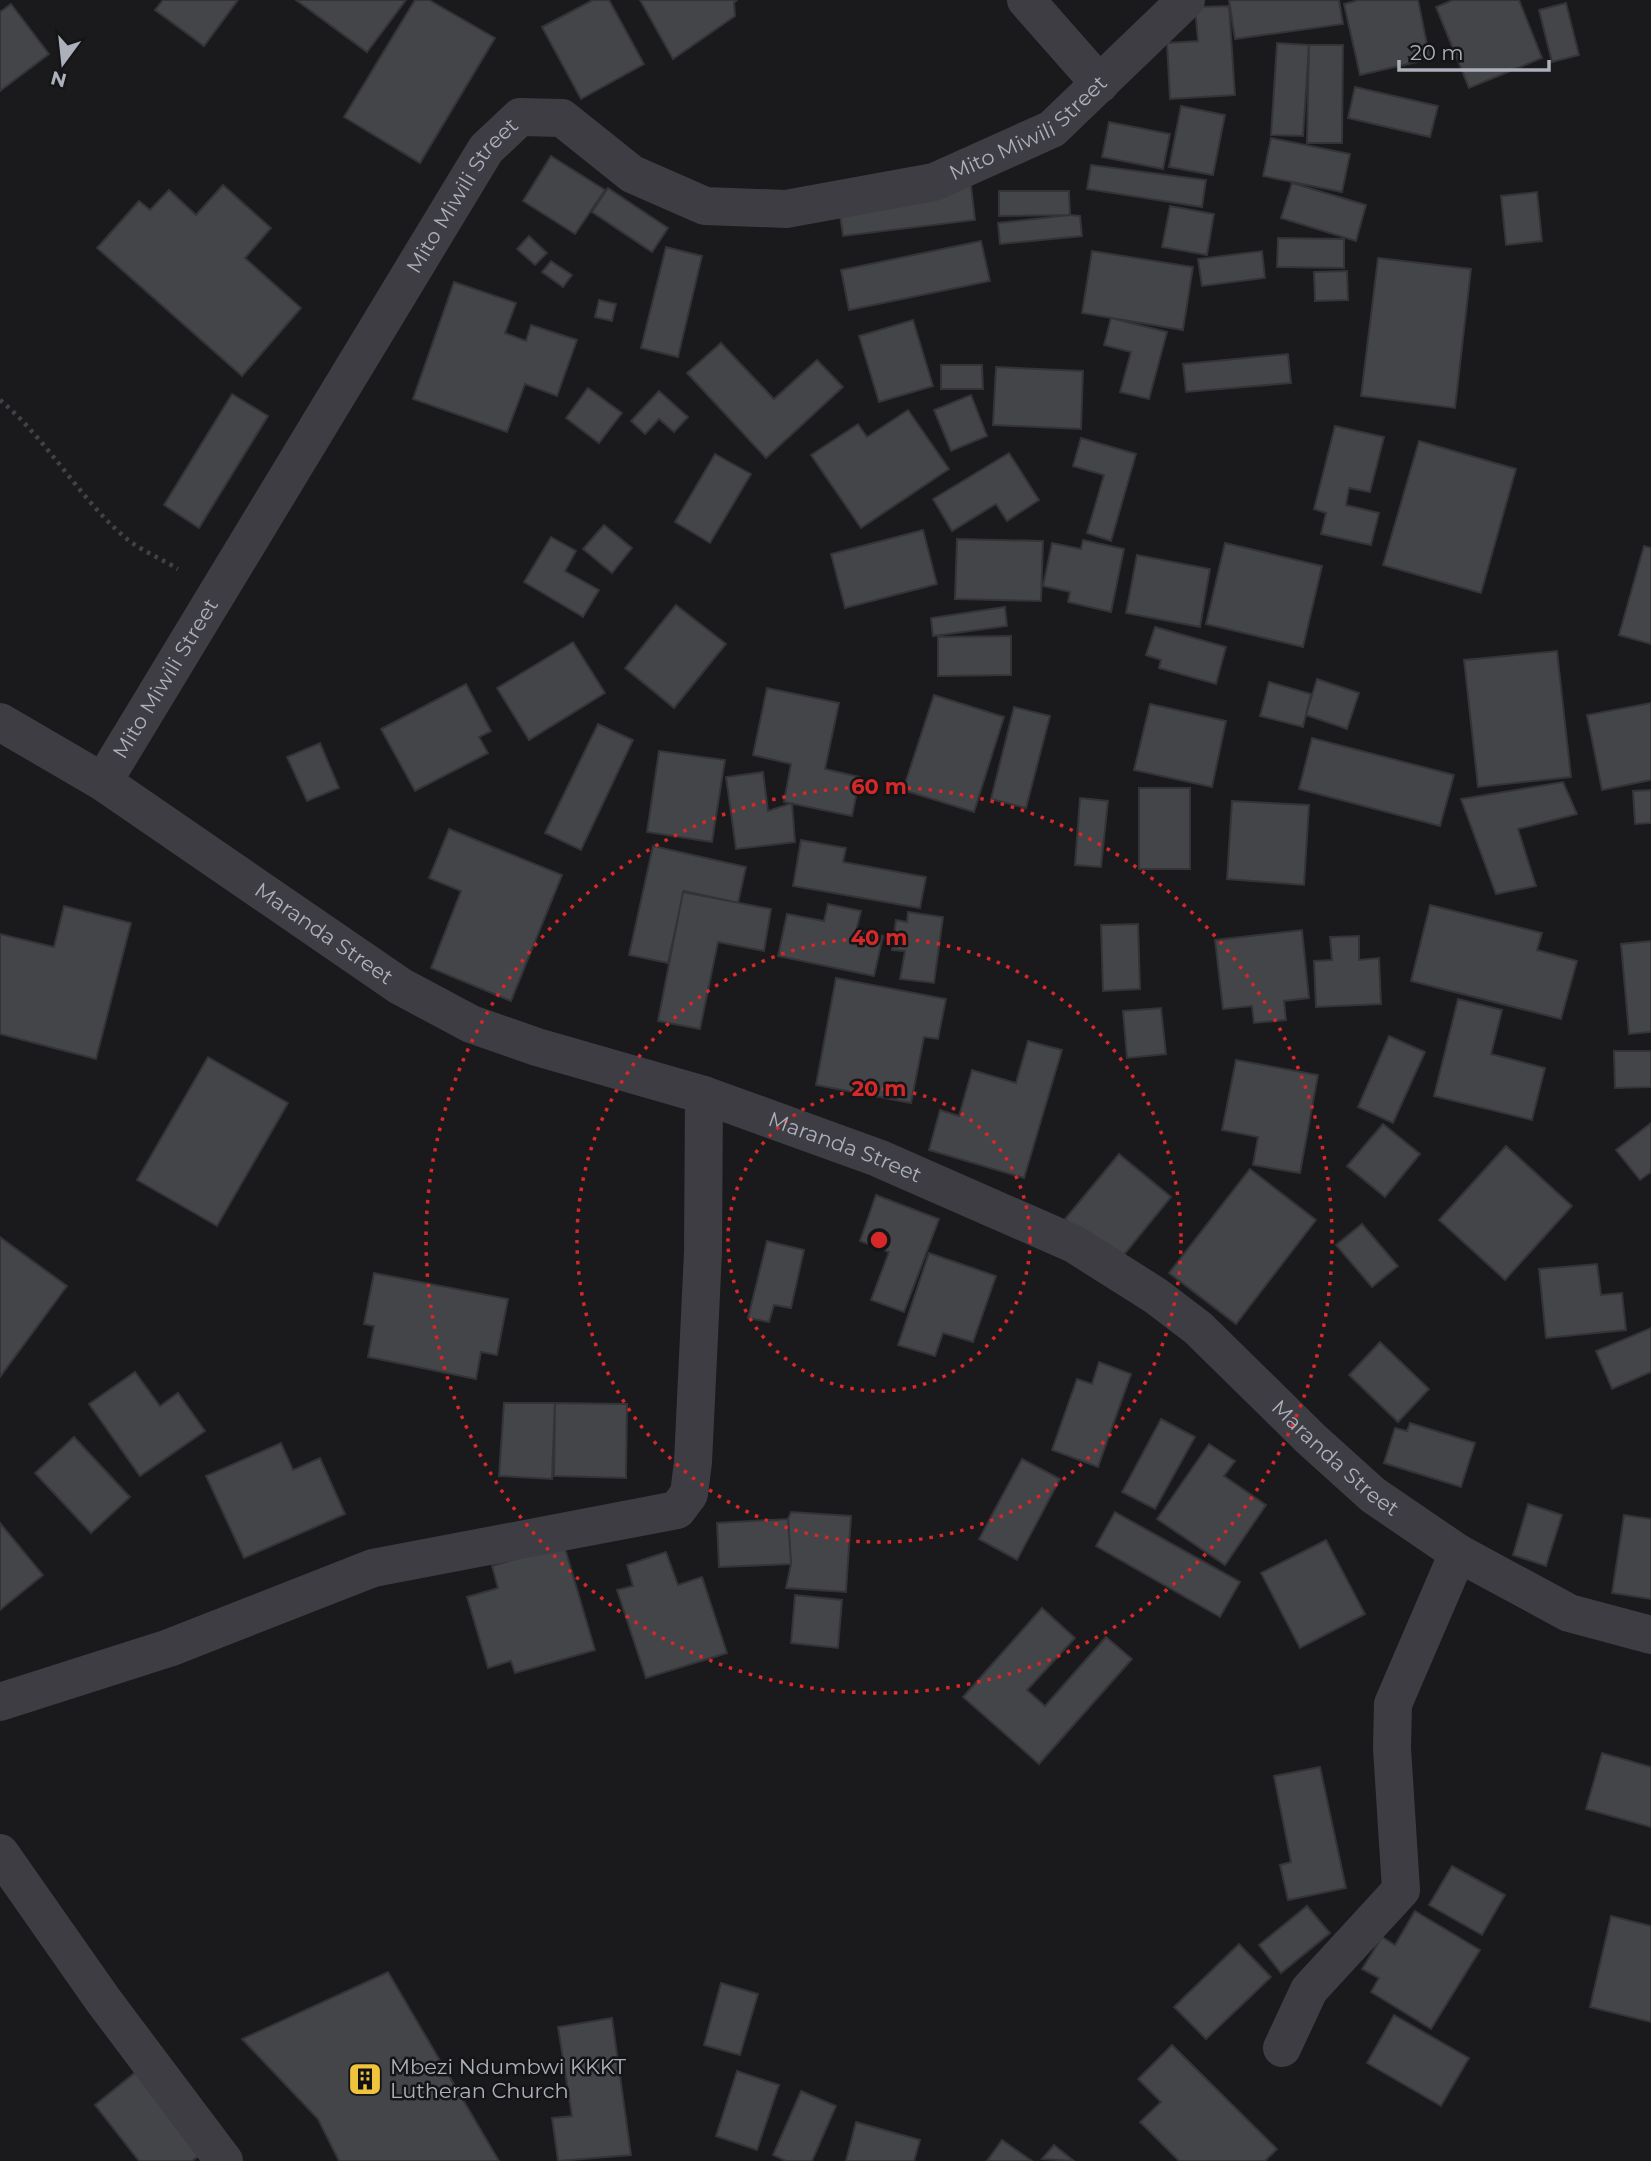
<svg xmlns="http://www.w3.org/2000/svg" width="1651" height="2161" font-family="Montserrat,sans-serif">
	<rect width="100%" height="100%" fill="#1a1a1c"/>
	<g fill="#444549" stroke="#343438" stroke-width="2">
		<path d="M163,0h75l-34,46 -49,-36z"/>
		<path d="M296,0h110l-39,52z"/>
		<path d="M415,0h14l66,38 -75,125 -76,-46z"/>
		<path d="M593,0h16l35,64 -63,35 -39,-72z"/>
		<path d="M640,0h97l-3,3 1,13 -62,43z"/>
		<path d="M1229,0h110l4,24 -108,15z"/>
		<path d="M1418,0l12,59 -70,16 -16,-71 15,-4z"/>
		<path d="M1453,0h66l23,58 -73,30 -33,-81z"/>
		<path d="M1566,3l13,52 -27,7 -13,-52z"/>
		<path d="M11,4l38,50 -49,37v-79z"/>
		<path d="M1229,6l6,89 -65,4 -3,-56 31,-2 -3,-34z"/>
		<path d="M1277,43l32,2 -6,91 -32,-1z"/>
		<path d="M1309,45h34l-1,98h-35z"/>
		<path d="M1355,87l83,19 -8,31 -82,-19z"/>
		<path d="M1181,106l44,9 -12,60 -44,-8z"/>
		<path d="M1109,122l61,12 -7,35 -61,-12z"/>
		<path d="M1271,138l79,16 -8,38 -79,-16z"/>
		<path d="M551,156l54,34 -30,44 -52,-33z"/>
		<path d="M1091,165l115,15 -4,27 -115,-18z"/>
		<path d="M1292,183l74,22 -10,36 -75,-23z"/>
		<path d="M223,185l48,43 -26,30 56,50 -59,68 -145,-128 42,-47 11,9 19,-20 27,25z"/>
		<path d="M971,185l4,35 -132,16 -5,-35z"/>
		<path d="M608,188l60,40 -16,24 -60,-40z"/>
		<path d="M999,191h70l1,24 -71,1z"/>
		<path d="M1537,192l5,49 -36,4 -5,-49z"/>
		<path d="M1170,206l44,8 -7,41 -45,-8z"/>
		<path d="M1070,215l10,1 2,20 -82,8 -2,-21z"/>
		<path d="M529,236l18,17 -12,12 -18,-16z"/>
		<path d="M1278,238l66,1v29l-67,-1z"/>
		<path d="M981,241l9,40 -141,29 -8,-40z"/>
		<path d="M666,247l36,9 -24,101 -37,-9z"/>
		<path d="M1092,251l101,16 -10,63 -101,-17z"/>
		<path d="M1262,251l3,27 -63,8 -4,-27z"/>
		<path d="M1378,258l93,11 -16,139 -94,-12z"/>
		<path d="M551,261l21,14 -9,12 -21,-15z"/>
		<path d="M1347,271l1,29 -33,1 -1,-29z"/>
		<path d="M454,282l62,21 -11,30 21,8 5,-16 46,15 -20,56 -32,-12 -18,48 -94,-33z"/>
		<path d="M599,300l17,4 -4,17 -17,-4z"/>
		<path d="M1111,318l56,14 -18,67 -29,-7 11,-40 -27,-7z"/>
		<path d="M913,320l20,66 -54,16 -20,-66z"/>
		<path d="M721,343l53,56 43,-39 26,27 -77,71 -79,-85z"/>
		<path d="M1288,354l3,29 -105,9 -3,-28z"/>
		<path d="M941,365h41l1,24h-42z"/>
		<path d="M996,367l87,4 -2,58 -88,-4z"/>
		<path d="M588,388l34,25 -23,30 -33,-25z"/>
		<path d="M659,391l29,26 -14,15 -15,-13 -14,15 -14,-13z"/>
		<path d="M232,394l36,22 -69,112 -35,-23z"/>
		<path d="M971,395l16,41 -36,15 -17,-41z"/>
		<path d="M908,410l41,59 -88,59 -50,-73 47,-31 9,13z"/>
		<path d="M1335,426l49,11 -14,55 -21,-4 -3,17 33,8 -8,32 -50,-11 5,-21 -12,-4z"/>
		<path d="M1081,438l55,16 -25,87 -24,-8 17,-58 -31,-9z"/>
		<path d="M1419,441l97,28 -35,124 -98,-28z"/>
		<path d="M1009,453l30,47 -32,21 -11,-17 -44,27 -19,-32z"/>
		<path d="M715,454l36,20 -41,69 -35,-21z"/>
		<path d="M604,525l28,23 -20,25 -29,-24z"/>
		<path d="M923,530l14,54 -92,24 -14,-54z"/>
		<path d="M551,537l25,14 -11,20 34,19 -16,27 -59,-35z"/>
		<path d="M957,539l86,2 -2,60 -86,-2z"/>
		<path d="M1083,540l41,9 -13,63 -43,-10 2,-10 -27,-6 9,-43 29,6z"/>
		<path d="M1225,543l97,23 -19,81 -97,-23z"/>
		<path d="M1644,546l7,2v96l-32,-9z"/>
		<path d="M1137,555l73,14 -10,58 -74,-14z"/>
		<path d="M676,605l50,39 -52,64 -49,-40z"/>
		<path d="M1005,607l2,19 -74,10 -2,-18z"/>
		<path d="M1155,627l71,20 -10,37 -57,-16 2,-8 -15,-5z"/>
		<path d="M1011,636v39l-73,1v-39z"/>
		<path d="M573,642l32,51 -76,47 -32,-52z"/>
		<path d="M1557,651l14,126 -93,10 -14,-127z"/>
		<path d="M1317,679l42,14 -12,36 -41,-14z"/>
		<path d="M1269,682l42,12 -8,33 -43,-11z"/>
		<path d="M466,684l25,47 -12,6 9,16 -73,38 -34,-62z"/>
		<path d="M767,688l72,15 -14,66 35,8 -8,39 -68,-14 7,-38 -38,-9z"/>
		<path d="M934,695l70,22 -30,95 -71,-22z"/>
		<path d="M1651,703v77l-49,10 -15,-75z"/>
		<path d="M1150,704l76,17 -14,66 -78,-17z"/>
		<path d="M1014,707l36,9 -24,92 -35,-9z"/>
		<path d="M598,724l35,16 -52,110 -36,-17z"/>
		<path d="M1312,738l142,37 -14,51 -141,-37z"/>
		<path d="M320,743l19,45 -32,13 -20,-44z"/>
		<path d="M659,751l66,9 -13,82 -65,-10z"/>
		<path d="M763,772l5,39 24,-8 3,39 -59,7 -10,-72z"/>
		<path d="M1563,782l14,32 -59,15 18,57 -40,8 -35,-95z"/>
		<rect x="1139" y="788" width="51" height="81"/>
		<path d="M1651,790v33l-16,1 -2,-33z"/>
		<path d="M1080,798l28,3 -7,66 -26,-2z"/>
		<path d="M1232,801l77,4 -5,80 -77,-6z"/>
		<path d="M449,829l113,46 -51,126 -80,-33 30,-77 -32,-13z"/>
		<path d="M801,840l45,8 -3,14 83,15 -6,31 -127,-22z"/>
		<path d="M653,846l93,21 -8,36 -54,-12 -16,72 -39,-8z"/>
		<path d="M683,892l88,17 -7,42 -46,-9 -18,87 -42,-8z"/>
		<path d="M828,904l33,7 -5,20 27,5 -9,40 -96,-20 9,-42 37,7z"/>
		<path d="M1430,905l112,28 -5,17 40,11 -16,58 -150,-38z"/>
		<path d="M64,906l67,17 -35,136 -96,-25v-100l54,13z"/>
		<path d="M908,912l35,5 -9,66 -34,-4 5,-28 -13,-1 4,-30 11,2z"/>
		<path d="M1138,924l2,65 -37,2 -2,-66z"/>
		<path d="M1302,930l7,68 -25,3 2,19 -32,3 -2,-17 -29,3 -8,-69z"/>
		<path d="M1359,936v24l20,-2 2,46 -65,3 -2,-46 18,-1 -2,-23z"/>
		<path d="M1651,941v91l-22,2 -8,-90z"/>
		<path d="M836,978l110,21 -8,40 -14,-2 -13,66 -95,-18z"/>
		<path d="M1458,999l44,11 -11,44 54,14 -13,52 -98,-24z"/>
		<path d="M1161,1008l5,46 -39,4 -4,-47z"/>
		<path d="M1389,1036l36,16 -32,71 -35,-16z"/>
		<path d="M1028,1041l34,9 -38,128 -95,-28 11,-40 19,6 13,-46 44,13z"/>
		<path d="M1614,1051h37v36l-36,1z"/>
		<path d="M208,1057l80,46 -71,123 -80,-46z"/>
		<path d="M1236,1060l82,15 -18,98 -47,-8 5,-28 -36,-7z"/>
		<path d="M1651,1123v49l-11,8 -24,-30z"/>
		<path d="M1383,1124l37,30 -35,43 -38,-31z"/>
		<path d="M1506,1146l66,60 -67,74 -66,-60z"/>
		<path d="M1119,1154l52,43 -53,65 -53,-43z"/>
		<path d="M1250,1169l66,51 -80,104 -67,-51z"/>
		<path d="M876,1195l63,24 -35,93 -33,-12 18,-48 -29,-11z"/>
		<path d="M1362,1224l36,42 -26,21 -36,-42z"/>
		<path d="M0,1237l67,49 -67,91z"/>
		<path d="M767,1241l37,9 -13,58 -17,-3 -5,17 -21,-4z"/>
		<path d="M929,1253l67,23 -23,66 -30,-9 -8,23 -37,-11z"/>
		<path d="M1597,1264l4,31 21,-2 4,37 -80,8 -7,-69z"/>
		<path d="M374,1273l134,26 -11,56 -16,-3 -5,27 -108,-22 6,-31 -10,-2z"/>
		<path d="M1651,1328v44l-39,17 -16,-38z"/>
		<path d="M1380,1342l49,47 -31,33 -49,-47z"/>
		<path d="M1099,1362l32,12 -33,93 -46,-17 25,-71 15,5z"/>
		<path d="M135,1372l25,34 18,-13 27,38 -65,45 -51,-72z"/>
		<path d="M504,1403h51l-3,76 -53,-3z"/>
		<path d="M555,1403l72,1 -1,74 -72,-2z"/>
		<path d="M1161,1419l34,18 -40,72 -33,-17z"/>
		<path d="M1410,1423l65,20 -14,44 -77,-24 11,-35 12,3z"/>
		<path d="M74,1437l56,60 -39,36 -56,-60z"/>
		<path d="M281,1443l12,27 27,-12 25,56 -101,44 -38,-82z"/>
		<path d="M1209,1444l26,17 -11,15 42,29 -41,60 -68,-46z"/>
		<path d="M1022,1459l38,20 -43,81 -38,-21z"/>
		<path d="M1528,1504l34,11 -16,51 -33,-11z"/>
		<path d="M791,1512l60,4 -5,76 -60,-4 5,-24 -3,-45z"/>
		<path d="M1115,1512l125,70 -20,35 -124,-71z"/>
		<path d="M1624,1515l27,4v80l-39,-6z"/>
		<path d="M788,1519l3,45 -72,3 -2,-44z"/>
		<path d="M0,1523l43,52 -43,35z"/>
		<path d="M1326,1540l39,74 -65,34 -39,-75z"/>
		<path d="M564,1545l31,105 -80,23 -4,-12 -23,7 -21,-71 31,-9 -6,-22z"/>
		<path d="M666,1552l12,33 24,-8 25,76 -81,25 -29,-88 16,-4 -6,-21z"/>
		<path d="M795,1595l47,5 -4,48 -47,-5z"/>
		<path d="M1042,1608l33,30 -48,52 18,16 61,-69 26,22 -93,105 -76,-67z"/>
		<path d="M1602,1753l49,14v60l-65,-18z"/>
		<path d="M1320,1767l26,121 -58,12 -8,-35 11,-3 -17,-86z"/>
		<path d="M1452,1866l53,29 -23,40 -53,-30z"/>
		<path d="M1307,1906l23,27 -49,40 -22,-28z"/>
		<path d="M1415,1911l65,39 -49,79 -60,-37 8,-14 -17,-9 20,-32 13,8z"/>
		<path d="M1611,1916l40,10v96l-61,-15z"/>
		<path d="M1239,1944l32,33 -65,62 -32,-32z"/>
		<path d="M388,1972l111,189h-160l-21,-42 -76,-80z"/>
		<path d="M721,1983l37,11 -18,61 -36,-10z"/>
		<path d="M1394,2015l75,43 -28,48 -74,-43z"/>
		<path d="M612,2018l19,137 -73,6 -6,-43 20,-2 -14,-89z"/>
		<path d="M1172,2045l105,104 -12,12h-86l-39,-39 21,-20 -23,-23z"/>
		<path d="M137,2071l66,82 -11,8h-53l-44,-56z"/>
		<path d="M737,2071l42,14 -22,65 -41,-14z"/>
		<path d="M801,2091l35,15 -24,55h-26l-13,-6z"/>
		<path d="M856,2122l64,18 -6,21h-68z"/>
		<path d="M1002,2140l30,21h-45z"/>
		<path d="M1054,2145l20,16 -32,-2z"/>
	</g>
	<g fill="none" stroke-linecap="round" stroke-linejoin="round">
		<path stroke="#414248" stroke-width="4.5" stroke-dasharray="3.5 5" stroke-linecap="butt" d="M0,400c49,41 79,99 127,139 15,12 35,20 51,30"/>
		<g stroke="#3d3d43" stroke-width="38">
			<path d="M1026,0l74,84"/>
			<path id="s1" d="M0,722l103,60 297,204 71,38 66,23 167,48 174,63 196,86 82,52 42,32 113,111 62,56 85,58 111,60 82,22"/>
			<path id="s2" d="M103,782l383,-633 34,-32 42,1 70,56 73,32 81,3 148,-27 118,-53 134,-129"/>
			<path d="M0,1702l169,-54 204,-80 304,-58 12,-16 4,-32 10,-210 1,-157"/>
			<path d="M0,1853l103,147 121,161"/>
			<path d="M1282,2048l27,-58 92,-100 -9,-142 1,-44 65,-151"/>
		</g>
	</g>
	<g fill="none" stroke="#d62828" stroke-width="3.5" stroke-dasharray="3.5 7">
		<circle cx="879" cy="1240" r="151"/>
		<circle cx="879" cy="1240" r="302"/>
		<circle cx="879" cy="1240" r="453"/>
	</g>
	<defs>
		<g id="building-square" transform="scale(1.75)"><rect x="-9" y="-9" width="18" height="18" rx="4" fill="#f0c33d" stroke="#151517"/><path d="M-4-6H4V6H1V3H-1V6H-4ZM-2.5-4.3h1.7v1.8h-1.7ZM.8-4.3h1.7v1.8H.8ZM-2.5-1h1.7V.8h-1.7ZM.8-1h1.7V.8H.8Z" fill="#111"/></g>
	</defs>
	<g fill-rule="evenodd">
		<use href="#building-square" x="365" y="2079"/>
	</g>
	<g text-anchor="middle" stroke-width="5" stroke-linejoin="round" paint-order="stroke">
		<g font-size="21" fill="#acb0bb" stroke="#151517">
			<text dy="7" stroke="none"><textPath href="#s2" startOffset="1339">Mito Miwili Street</textPath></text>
			<text dy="7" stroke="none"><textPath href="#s2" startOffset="688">Mito Miwili Street</textPath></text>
			<text dy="7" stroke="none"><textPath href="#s2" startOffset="121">Mito Miwili Street</textPath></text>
			<text dy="7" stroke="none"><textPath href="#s1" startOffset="387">Maranda Street</textPath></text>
			<text dy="7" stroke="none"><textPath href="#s1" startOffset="954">Maranda Street</textPath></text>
			<text dy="7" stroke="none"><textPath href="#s1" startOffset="1542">Maranda Street</textPath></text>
		</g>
		<g font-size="21" fill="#acb0bb" stroke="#151517" text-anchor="start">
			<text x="390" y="2074">Mbezi Ndumbwi KKKT<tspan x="390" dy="24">Lutheran Church</tspan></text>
		</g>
	</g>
	<circle cx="879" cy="1240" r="10" fill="#d62828" stroke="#151517" stroke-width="3.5"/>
	<g font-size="21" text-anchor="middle" font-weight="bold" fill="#d62828" stroke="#151517" stroke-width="5" stroke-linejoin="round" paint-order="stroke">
		<text x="879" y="794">60 m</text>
		<text x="879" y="945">40 m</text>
		<text x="879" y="1096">20 m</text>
	</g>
	<g transform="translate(63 63) rotate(195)" stroke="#151517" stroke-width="5" paint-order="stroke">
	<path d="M0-5L12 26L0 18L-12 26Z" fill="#acb0bb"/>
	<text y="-10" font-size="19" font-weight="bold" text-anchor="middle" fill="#acb0bb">N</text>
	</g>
	<path d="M1399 60v10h150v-10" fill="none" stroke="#acb0bb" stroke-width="3.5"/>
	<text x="1410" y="60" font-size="21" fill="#acb0bb" stroke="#151517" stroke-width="5" paint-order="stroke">20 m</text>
</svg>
